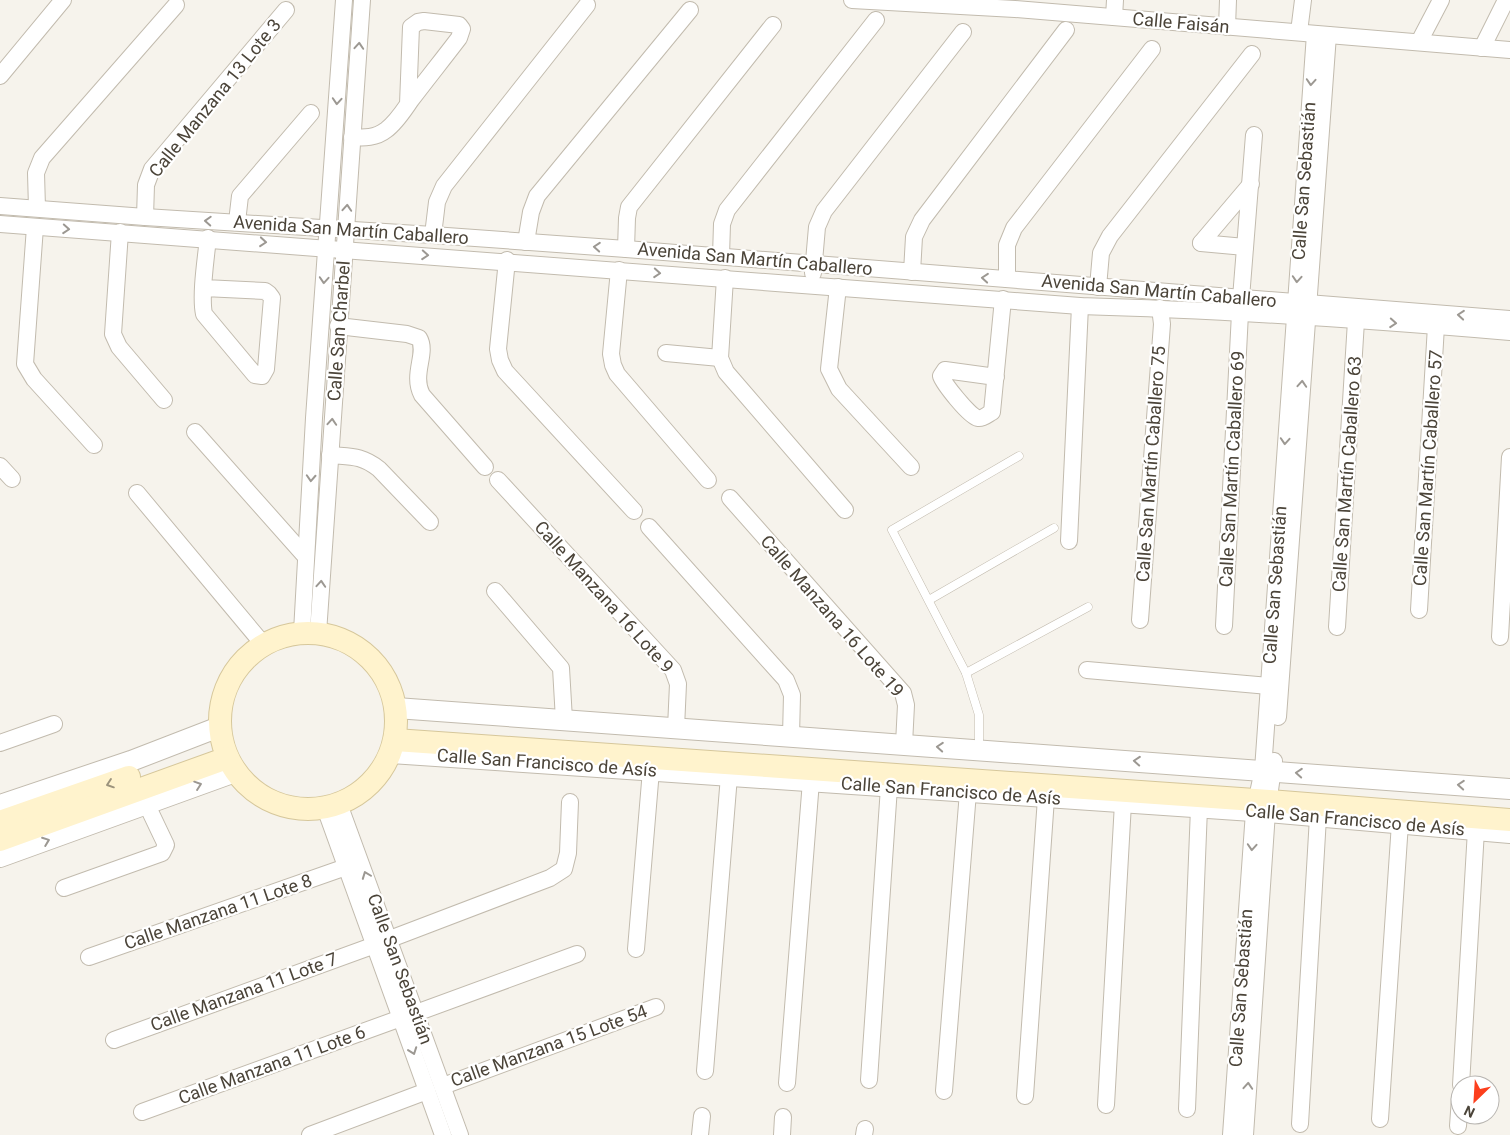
<svg xmlns="http://www.w3.org/2000/svg" width="1510" height="1135" font-family="Roboto,sans-serif">
	<rect width="100%" height="100%" fill="#f6f3ec"/>
	<g fill="none" stroke-linecap="round" stroke-linejoin="round">
		<g stroke="#c2bbae" stroke-width="9">
			<g id="service">
				<path d="M929,600l125,-72"/>
				<path d="M966,673l122,-66"/>
				<path d="M979,749v-34l-13,-42 -74,-143 127,-74"/>
			</g>
		</g>
		<g stroke="#c2bbae" stroke-width="18">
			<g id="minor">
				<path d="M852,0l163,9 495,41"/>
				<path d="M1114,17l1,-17"/>
				<path d="M1227,27l1,-27"/>
				<path d="M1299,32l4,-32"/>
				<path d="M1419,42l22,-42"/>
				<path d="M1482,48l24,-48"/>
				<path d="M0,76l63,-76"/>
				<path d="M352,137c12,1 24,1 34,-7 10,-7 18,-20 25,-30 16,-21 32,-41 48,-62l3,-9 -3,-4 -35,-4 -6,1 -7,5 -3,77"/>
				<path d="M0,206l145,11 288,18 193,14 884,70"/>
				<path d="M37,208l-1,-35 6,-15 134,-153"/>
				<path d="M145,217l1,-32 6,-16 134,-159"/>
				<path d="M237,222l3,-26 71,-83"/>
				<path d="M0,224c360,24 720,53 1080,82 144,4 287,14 430,26"/>
				<path d="M35,227l-10,137 9,15 60,66"/>
				<path d="M120,232l-7,102 6,13 45,53"/>
				<path d="M433,235l4,-33 7,-16 143,-181"/>
				<path d="M526,242l5,-30 6,-16 153,-186"/>
				<path d="M1201,243l50,-59"/>
				<path d="M1201,243l44,4"/>
				<path d="M626,249l1,-31 2,-11 144,-182"/>
				<path d="M721,256l1,-32 5,-14 149,-190"/>
				<path d="M507,260l-9,89 2,11 5,11 129,140"/>
				<path d="M619,270l-8,84 2,11 4,9 91,106"/>
				<path d="M912,272l2,-35 8,-17 144,-190"/>
				<path d="M813,273l4,-46 7,-16 139,-179"/>
				<path d="M725,278l-5,80 6,14 119,138"/>
				<path d="M1007,279v-34l7,-17 138,-179"/>
				<path d="M838,287l-9,82 10,20 72,78"/>
				<path d="M1098,287l3,-34 9,-17 142,-182"/>
				<path d="M204,288l61,3 4,3 3,4 -6,71 -4,7 -7,-1 -51,-61c-4,-19 2,-56 4,-76"/>
				<path d="M1241,298l13,-163"/>
				<path d="M338,326l69,8 12,4c9,15 -8,36 3,57l63,72"/>
				<path d="M666,353l54,5"/>
				<path d="M996,377l-51,-7 -4,6c3,8 28,40 37,42 5,1 10,-4 14,-6l11,-113"/>
				<path d="M195,432l111,125"/>
				<path d="M330,455c21,2 31,0 49,14l51,53"/>
				<path d="M0,466l12,13"/>
				<path d="M498,480l175,190 5,14 -2,44"/>
				<path d="M137,493l126,151"/>
				<path d="M730,498l173,195 3,12 -2,39"/>
				<path d="M649,527l137,153 6,15 -1,41"/>
				<path d="M1069,541l11,-235"/>
				<path d="M495,591l66,77 3,52"/>
				<path d="M1419,610l17,-284"/>
				<path d="M1140,620l22,-296 -2,-16"/>
				<path d="M1224,626l16,-313"/>
				<path d="M1337,627l19,-306"/>
				<path d="M302,632l12,-214 30,-418"/>
				<path d="M318,633l44,-633"/>
				<path d="M1500,637l10,-180"/>
				<path d="M1087,670l182,16"/>
				<path d="M1278,717l50,-682"/>
				<path d="M0,743l54,-19"/>
				<path d="M339,804l121,331"/>
				<path d="M325,808l118,327"/>
				<path d="M64,888l98,-35 4,-8 -20,-42"/>
				<path d="M390,939l160,-61 14,-9 4,-16 2,-51"/>
				<path d="M636,949l15,-179"/>
				<path d="M89,957l257,-90"/>
				<path d="M416,1013l161,-59"/>
				<path d="M114,1040l261,-95"/>
				<path d="M705,1071l24,-295"/>
				<path d="M869,1080l20,-293"/>
				<path d="M787,1083l24,-302"/>
				<path d="M1461,1085l15,-255"/>
				<path d="M443,1086l213,-79"/>
				<path d="M944,1091l24,-299"/>
				<path d="M1025,1096l21,-298"/>
				<path d="M1106,1105l17,-302"/>
				<path d="M1187,1109l12,-301"/>
				<path d="M142,1112l259,-94"/>
				<path d="M1380,1119l20,-296"/>
				<path d="M1300,1124l18,-307"/>
				<path d="M1458,1126l2,-28"/>
				<path d="M310,1135l117,-44"/>
				<path d="M700,1135l2,-19"/>
				<path d="M782,1135l1,-18"/>
				<path d="M864,1135l1,-6"/>
				<path d="M1231,1135l23,-323 9,-42 52,-736"/>
				<path d="M1245,1135l22,-323 7,-51"/>
			</g>
		</g>
		<g stroke="#c2bbae" stroke-width="22">
			<g id="tertiary">
				<path d="M396,708l1114,81"/>
				<path d="M391,753l876,59 243,21"/>
				<path d="M0,805l131,-44 88,-34"/>
				<path d="M0,857l235,-85"/>
			</g>
		</g>
		<g stroke="#d6c79b" stroke-width="24">
			<g id="secondary">
				<circle cx="308" cy="721" r="88"/>
				<path d="M395,740l874,61 241,19"/>
				<path d="M0,822l129,-45"/>
				<path d="M0,840l227,-82"/>
			</g>
		</g>
		<use href="#service" stroke="#fff" stroke-width="8"/>
		<use href="#minor" stroke="#fff" stroke-width="16"/>
		<use href="#tertiary" stroke="#fff" stroke-width="20"/>
		<use href="#secondary" stroke="#fff3cd" stroke-width="22"/>
	</g>
	<defs><path id="oneway-chevron" d="M-2-3.5L2.5 0L-2 3.5" fill="none" stroke-width="1.6" stroke-linecap="round" stroke-linejoin="round" transform="scale(1.25)"/></defs>
	<g stroke="#9c9892">
		<use href="#oneway-chevron" transform="translate(359 46) rotate(-86)"/>
		<use href="#oneway-chevron" transform="translate(1311 82) rotate(94)"/>
		<use href="#oneway-chevron" transform="translate(337 101) rotate(94)"/>
		<use href="#oneway-chevron" transform="translate(347 208) rotate(-86)"/>
		<use href="#oneway-chevron" transform="translate(208 221) rotate(-177)"/>
		<use href="#oneway-chevron" transform="translate(66 229) rotate(4)"/>
		<use href="#oneway-chevron" transform="translate(263 242) rotate(5)"/>
		<use href="#oneway-chevron" transform="translate(597 247) rotate(-176)"/>
		<use href="#oneway-chevron" transform="translate(425 255) rotate(4)"/>
		<use href="#oneway-chevron" transform="translate(657 273) rotate(4)"/>
		<use href="#oneway-chevron" transform="translate(985 278) rotate(-175)"/>
		<use href="#oneway-chevron" transform="translate(1297 279) rotate(94)"/>
		<use href="#oneway-chevron" transform="translate(324 280) rotate(94)"/>
		<use href="#oneway-chevron" transform="translate(1461 315) rotate(-175)"/>
		<use href="#oneway-chevron" transform="translate(1393 323) rotate(4)"/>
		<use href="#oneway-chevron" transform="translate(1302 384) rotate(-86)"/>
		<use href="#oneway-chevron" transform="translate(332 422) rotate(-86)"/>
		<use href="#oneway-chevron" transform="translate(1285 441) rotate(94)"/>
		<use href="#oneway-chevron" transform="translate(311 478) rotate(93)"/>
		<use href="#oneway-chevron" transform="translate(321 584) rotate(-86)"/>
		<use href="#oneway-chevron" transform="translate(940 747) rotate(-176)"/>
		<use href="#oneway-chevron" transform="translate(1137 761) rotate(-176)"/>
		<use href="#oneway-chevron" transform="translate(1299 773) rotate(-176)"/>
		<use href="#oneway-chevron" transform="translate(198 785) rotate(-19)"/>
		<use href="#oneway-chevron" transform="translate(1461 785) rotate(-176)"/>
		<use href="#oneway-chevron" transform="translate(46 841) rotate(-21)"/>
		<use href="#oneway-chevron" transform="translate(1252 847) rotate(94)"/>
		<use href="#oneway-chevron" transform="translate(366 875) rotate(-111)"/>
		<use href="#oneway-chevron" transform="translate(413 1051) rotate(70)"/>
		<use href="#oneway-chevron" transform="translate(1248 1086) rotate(-86)"/>
	</g>
	<use stroke="#9c937c" href="#oneway-chevron" transform="translate(110 784) rotate(161)"/>
	<g text-anchor="middle" stroke-width="4.5" stroke-linejoin="round" paint-order="stroke">
		<g font-size="18" fill="#4b4439" stroke="#fff">
			<text transform="translate(1181 23) rotate(5)" y="6">Calle Faisán</text>
			<text transform="translate(215 98) rotate(-51)" y="6">Calle Manzana 13 Lote 3</text>
			<text transform="translate(1304 181) rotate(-86)" y="6">Calle San Sebastián</text>
			<text transform="translate(351 230) rotate(4)" y="6">Avenida San Martín Caballero</text>
			<text transform="translate(755 259) rotate(5)" y="6">Avenida San Martín Caballero</text>
			<text transform="translate(1159 291) rotate(5)" y="6">Avenida San Martín Caballero</text>
			<text transform="translate(339 331) rotate(-86)" y="6">Calle San Charbel</text>
			<text transform="translate(1151 464) rotate(-86)" y="6">Calle San Martín Caballero 75</text>
			<text transform="translate(1428 468) rotate(-86)" y="6">Calle San Martín Caballero 57</text>
			<text transform="translate(1232 469) rotate(-87)" y="6">Calle San Martín Caballero 69</text>
			<text transform="translate(1347 474) rotate(-86)" y="6">Calle San Martín Caballero 63</text>
			<text transform="translate(1275 585) rotate(-86)" y="6">Calle San Sebastián</text>
			<text transform="translate(604 597) rotate(48)" y="6">Calle Manzana 16 Lote 9</text>
			<text transform="translate(832 616) rotate(49)" y="6">Calle Manzana 16 Lote 19</text>
			<text transform="translate(547 763) rotate(4)" y="6">Calle San Francisco de Asís</text>
			<text transform="translate(951 791) rotate(4)" y="6">Calle San Francisco de Asís</text>
			<text transform="translate(1355 820) rotate(5)" y="6">Calle San Francisco de Asís</text>
			<text transform="translate(218 912) rotate(-19)" y="6">Calle Manzana 11 Lote 8</text>
			<text transform="translate(400 969) rotate(70)" y="6">Calle San Sebastián</text>
			<text transform="translate(1241 988) rotate(-86)" y="6">Calle San Sebastián</text>
			<text transform="translate(244 992) rotate(-20)" y="6">Calle Manzana 11 Lote 7</text>
			<text transform="translate(549 1046) rotate(-20)" y="6">Calle Manzana 15 Lote 54</text>
			<text transform="translate(272 1065) rotate(-20)" y="6">Calle Manzana 11 Lote 6</text>
		</g>
	</g>
	<g transform="translate(1475 1100) rotate(205)"><circle r="24" fill="#ffffff" stroke="#b7b4b0"/>
	<path d="M0-4L9 19L0 12L-9 19Z" fill="#fc3f1d"/>
	<text y="-8" font-size="14" font-weight="bold" text-anchor="middle" fill="#4b4439">N</text>
	</g>
</svg>
